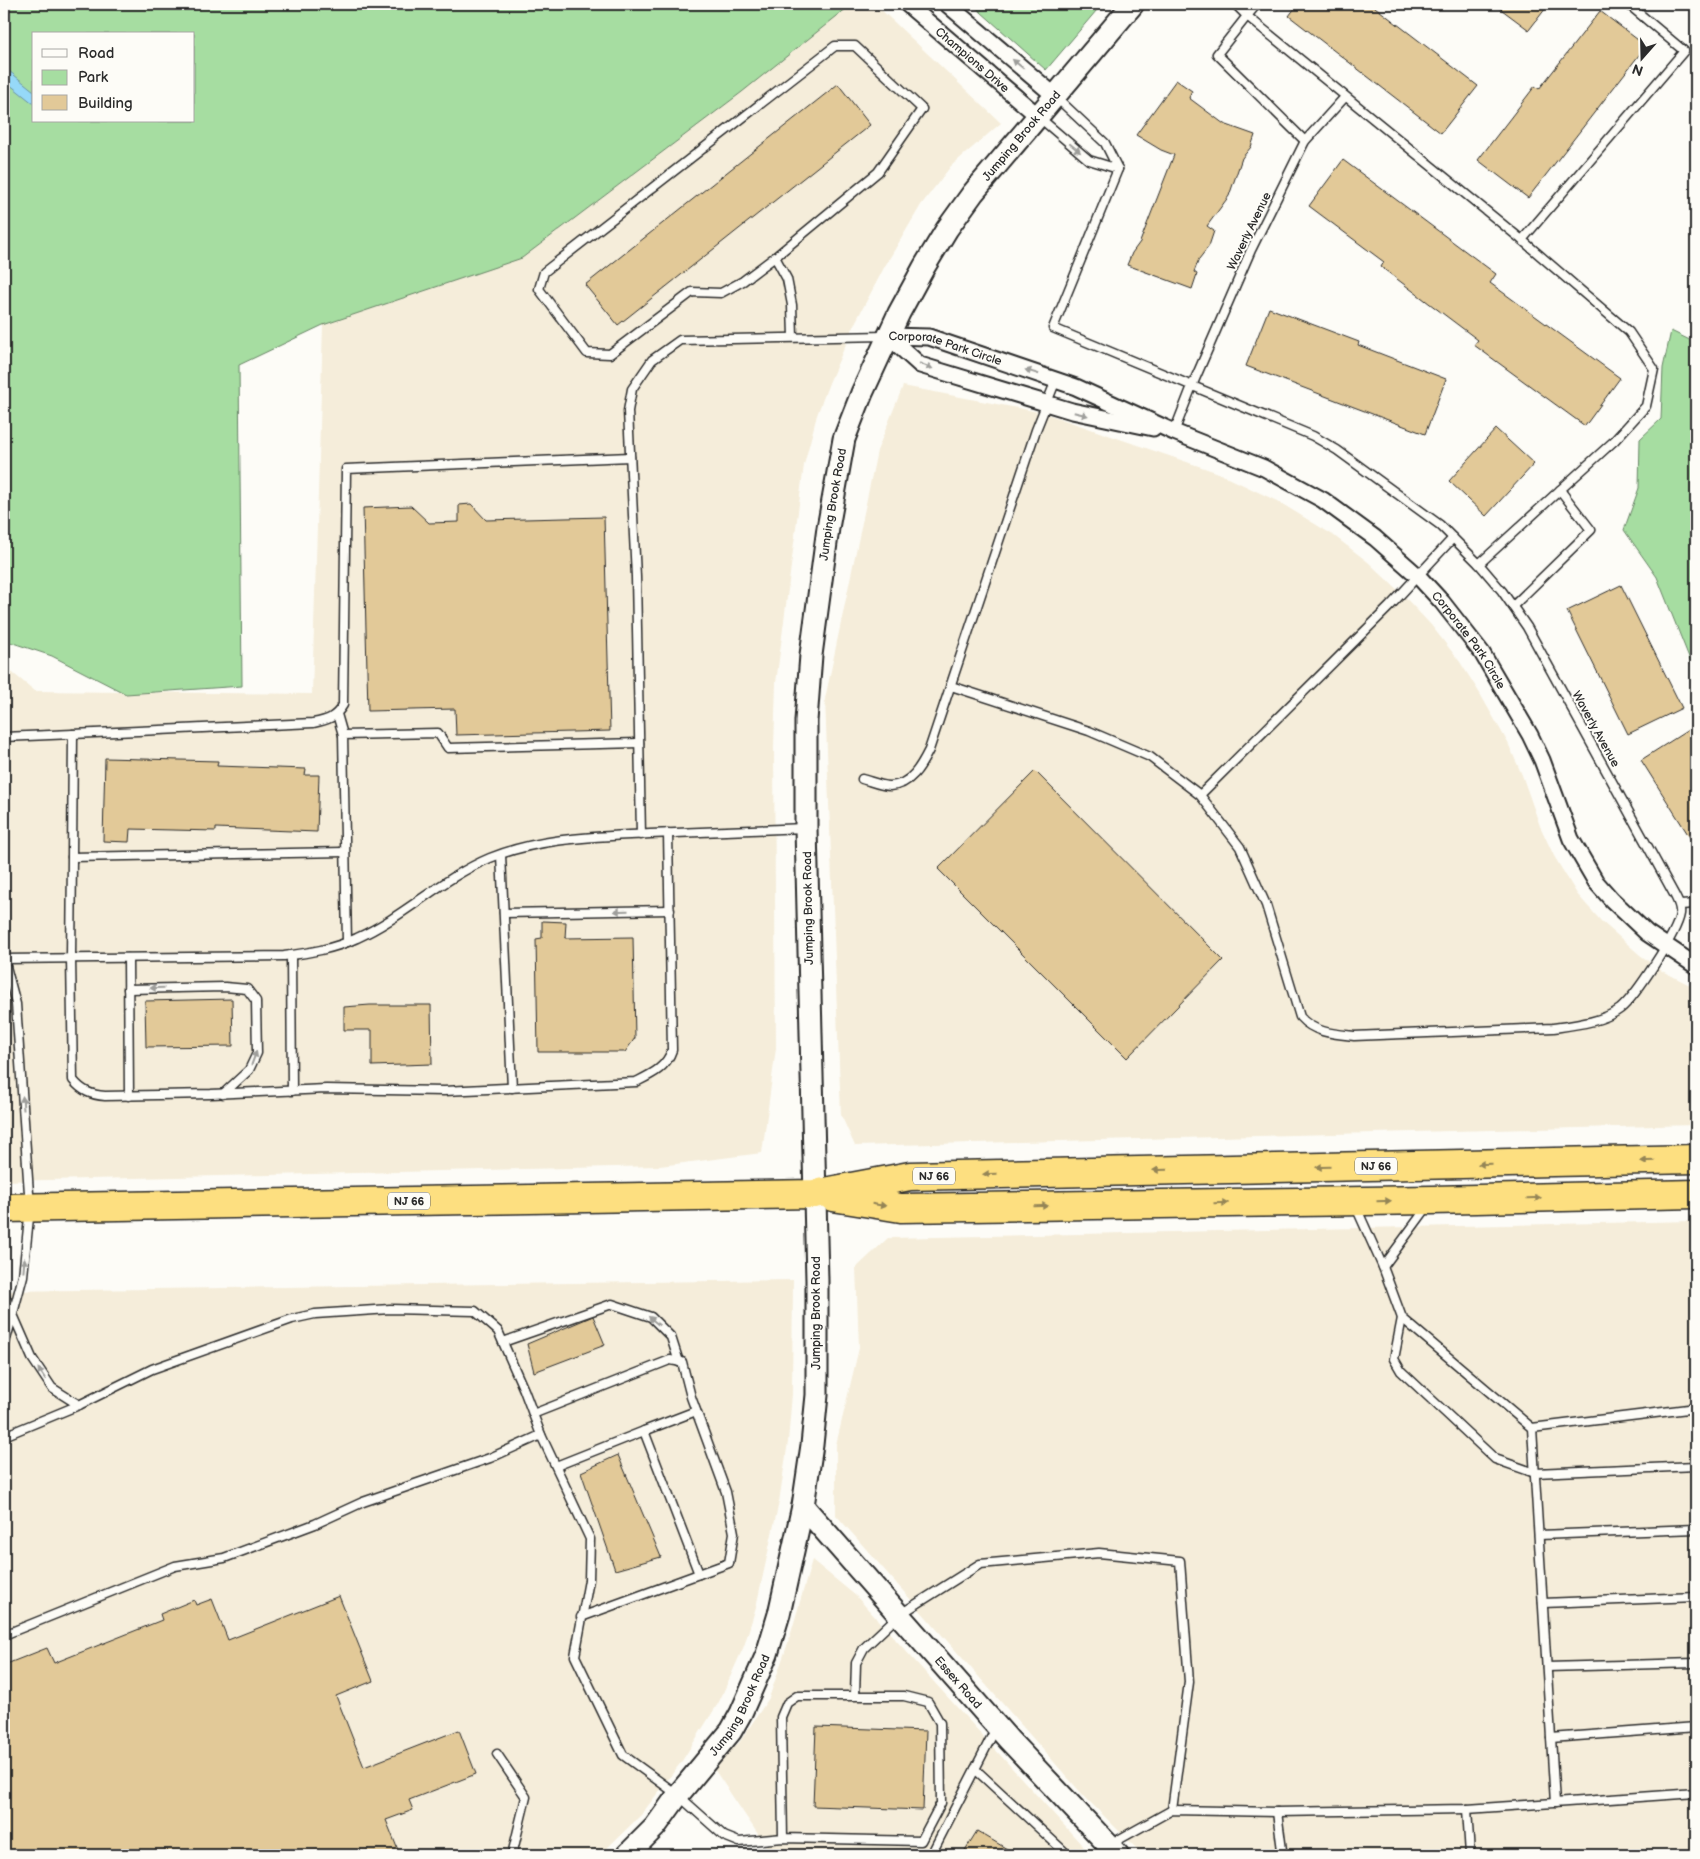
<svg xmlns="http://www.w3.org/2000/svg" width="1700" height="1859" font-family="'Balsamiq Sans',sans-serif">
	<rect width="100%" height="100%" fill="#fdfcf7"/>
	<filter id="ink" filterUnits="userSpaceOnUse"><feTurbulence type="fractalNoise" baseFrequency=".02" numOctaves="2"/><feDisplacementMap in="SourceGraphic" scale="10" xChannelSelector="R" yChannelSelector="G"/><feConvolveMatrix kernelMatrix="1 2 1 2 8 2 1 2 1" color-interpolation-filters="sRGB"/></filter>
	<g filter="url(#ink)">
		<g fill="#f5edda">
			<path d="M852,4h23l126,119 -50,43 -30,39 -36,61 -29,55 -27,62 -12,32 -13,50 -28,218 -2,64 2,301 -14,105 -102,13 -656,15v-515l31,25 277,3 11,-369 199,-67 220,-166z"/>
			<path d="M903,386l141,27 172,59 63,30 54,33 35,27 34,32 29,31 29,37 19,30 29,51 14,32 18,51 14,30 23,38 24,27 39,34 22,16 34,17v137l-841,21 -14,-31 -16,-416 52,-248z"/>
			<path d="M1696,1221v634h-553l-60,-60 -247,-280v-70l23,-97 -3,-80 32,-30z"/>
			<path d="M793,1280l-1,114 -4,48 -9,60 -23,105 -12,39 -25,56 -37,59 -41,54 -41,40h-596v-564z"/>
			<path d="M812,1560l44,36 235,259h-319l-62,-92 29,-20 30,-45 20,-58z"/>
		</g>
		<g fill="#a6dda1" stroke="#688466" fill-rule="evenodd">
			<path d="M4,4h848l-110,88 -220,166 -199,67 -84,40 3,321 -116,8 -74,-38 -48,-16zM34,34h160v87h-160z"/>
			<path d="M972,4h130l-56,66z"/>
			<path d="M1671,331l25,12v332l-39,-98 -33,-47 15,-42 1,-49 21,-20 2,-51z"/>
		</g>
		<path fill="#96d9f8" stroke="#6b93a6" d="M4,67l30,24v13l-30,-24z"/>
		<g fill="#e2c998" stroke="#2b2b2b">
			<path d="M1298,4h73l107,82 -37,47 -152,-117z"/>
			<path d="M1494,4h55l-20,26z"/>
			<path d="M1600,11l46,35 -118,152 -50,-38 57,-74 4,3z"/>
			<path d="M1176,80l16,11 -3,7 35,26 31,11 -4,12 -9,11 -13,38 -22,30 7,5 -5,15 -10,13 -5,13 3,2 -5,15 -65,-24 5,-12 8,-11 34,-87 -13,-5 -25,-15z"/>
			<path d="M838,84l32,41 -252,200 -33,-40z"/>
			<path d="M1343,160l153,114 -6,9 130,95 -35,48 -111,-81 4,-5 -97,-73 3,-5 -75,-56z"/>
			<path d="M1269,308l90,34 -1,3 88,34 -21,55 -179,-68z"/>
			<path d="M1496,429l38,35 -48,52 -37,-35z"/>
			<path d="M471,504l15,16 118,-3 6,214 -154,4 -1,-26 -87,2 -5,-203 48,-2 18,17 30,-1v-17z"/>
			<path d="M1621,585l61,123 -54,26 -61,-123z"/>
			<path d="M1696,725v122l-55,-87z"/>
			<path d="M105,758l113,3 -1,5 89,3 -1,6h14l-2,57 -101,-4v3l-86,-2 -1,13 -26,-1z"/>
			<path d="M1035,771l188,189 -96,98 -189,-189z"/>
			<path d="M542,921l24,1 -1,16 68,-1 2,101 -10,14h-87l-2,-113 6,-1z"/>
			<path d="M232,999l1,47 -87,1 -1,-46z"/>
			<path d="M370,1005h61l1,59 -60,2v-36h-28v-23z"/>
			<path d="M593,1316l12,29 -71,27 -7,-28z"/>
			<path d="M618,1455l43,102 -46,13 -34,-98z"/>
			<path d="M339,1596l34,85 -37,15 28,71 95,-37 17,44 -67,26 4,10 -27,10 14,35h-396v-190l43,-17 7,15 108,-43 -2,-6 34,-14 2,5 16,-6 16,41z"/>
			<path d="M816,1727l110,4 -3,79 -110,-4z"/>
			<path d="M977,1831l40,24h-55z"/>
		</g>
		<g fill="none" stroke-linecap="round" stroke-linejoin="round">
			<g stroke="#2b2b2b" stroke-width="11">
				<g id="lane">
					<path d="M1235,4l12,12 -30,38 88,87"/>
					<path d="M1257,4l-10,12 275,224"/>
					<path d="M1040,118l49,42 29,9"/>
					<path d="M775,257l-32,24 -22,12 -29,-1 -82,62 -23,-1 -48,-64 5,-17 291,-226h20l67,63 -44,63 -103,85 12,22 5,26 1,32"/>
					<path d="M1174,432l18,-46 59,-136 54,-109 40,-44"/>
					<path d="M1479,564l81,-74"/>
					<path d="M1513,606l78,-76 -31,-40 54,-49 32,-35 8,-37 -25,-37 -107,-92 162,-189 -56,-47"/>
					<path d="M951,686l138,45 61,26 50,38 40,52 26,58 34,112c14,16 35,17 54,19l199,-8c21,-3 50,-6 67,-19 16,-13 57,-76 60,-95 1,-7 -2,-12 -5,-18l-148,-269 -25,-36 -23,-27 -39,-39 -103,-75 -24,-14 -260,-108 65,-159 -13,-26 -49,-46"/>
					<path d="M337,714l6,21"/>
					<path d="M73,734l240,-11c15,-3 22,-5 30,-18l3,-236 284,-12"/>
					<path d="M4,737l69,-3 -1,123 273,-5"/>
					<path d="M862,779c8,2 19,7 28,7 21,-1 31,-20 39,-36l107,-320 20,-50"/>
					<path d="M1200,795l190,-189 63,-68"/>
					<path d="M641,835l-5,-258 -8,-166 4,-22 20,-29 28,-20 206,-4"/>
					<path d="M501,855l11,233"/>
					<path d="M72,857l-1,101 2,122c9,11 18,15 32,16l106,-2 115,-5 118,2 192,-9c16,-8 30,-14 36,-32l-4,-217"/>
					<path d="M1680,905l16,-1"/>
					<path d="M504,913l166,-3"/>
					<path d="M4,940v19l12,45 14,204 -7,68 -19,71"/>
					<path d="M347,942l-4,-207 95,-2 10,15 191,-5"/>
					<path d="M291,955l1,136"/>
					<path d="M128,958l1,138"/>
					<path d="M4,959l280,-3c24,-3 50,-7 73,-18 47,-21 85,-60 133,-80 51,-21 105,-21 160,-24 51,-2 103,-4 155,-6"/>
					<path d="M128,989l97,-2 22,2 9,12 1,52 -8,17 -26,24"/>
					<path d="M1356,1207l27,60 19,51 -8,41 7,12 94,88 40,14 161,-7"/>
					<path d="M1383,1267l45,-61"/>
					<path d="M4,1294l28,64 20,30 27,17"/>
					<path d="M1402,1318l130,110 23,375"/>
					<path d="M503,1342l109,-38 39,13 20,20 8,25"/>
					<path d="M533,1414l137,-54 12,2 9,35 35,95 8,41 -5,30 -148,54"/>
					<path d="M1532,1428l164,-20"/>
					<path d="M644,1431l52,-20"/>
					<path d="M4,1436l75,-31 73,-36 140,-50 23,-5 75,-5 85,2 23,20 26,59 17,45 49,104 -1,41 -14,76 48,99 55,40 46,41 15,6 44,-4 138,3 20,-38 -1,-80 -12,-21 -24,-6h-107l-10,7 -6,14 2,121"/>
					<path d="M556,1466l88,-35 55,143"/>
					<path d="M1539,1535l157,-6"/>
					<path d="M1543,1603l153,-6"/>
					<path d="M4,1635l171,-69 49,-8 91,-34 48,-22 127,-44 51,-23"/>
					<path d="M1547,1667l149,-4"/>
					<path d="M855,1695l1,-32 8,-15 35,-33 81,-51 119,-11 81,8 9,121 -17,128"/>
					<path d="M1551,1738l145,-11"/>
					<path d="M497,1754l29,43 -14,58"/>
					<path d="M975,1769l93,86"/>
					<path d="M1467,1809l3,46"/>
					<path d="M1277,1812l5,38 -1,5"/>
					<path d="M931,1855l65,-127"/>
					<path d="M1096,1855l13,-10 63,-35 105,2 190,-3 229,-16"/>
				</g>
			</g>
			<g stroke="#2b2b2b" stroke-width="19">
				<g id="street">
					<path id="s1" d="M907,4l131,112"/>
					<path d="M947,4l108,92"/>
					<path id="s2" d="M888,336l41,1 147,50 98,45 90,36 59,32 52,38 43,38 24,26 40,51 48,82 12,25 29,79 25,43 16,18 35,33 49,33"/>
					<path d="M888,336l32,29 152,46 81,17"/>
				</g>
			</g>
			<g stroke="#2b2b2b" stroke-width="25">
				<g id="secondary">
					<path id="s3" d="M803,1506l206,234 109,115"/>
					<path id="s4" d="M627,1855l28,-28 23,-32 53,-64 10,-18 26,-59 12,-40 24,-108 9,-61 5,-50v-115l-11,-452v-107l5,-66 17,-127 16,-89 18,-46 37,-80 25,-46 23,-38 26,-36 160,-189"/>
				</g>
			</g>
			<g stroke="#2b2b2b" stroke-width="31">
				<g id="highway">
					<path d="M833,1197l68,11 531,-8 264,-6"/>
					<path d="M4,1208l810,-14 96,-18 786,-17"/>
				</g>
			</g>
			<use href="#lane" stroke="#fdfcf7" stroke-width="8"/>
			<use href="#street" stroke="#fdfcf7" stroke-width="15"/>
			<use href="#secondary" stroke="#fdfcf7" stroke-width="21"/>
			<use href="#highway" stroke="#fddf80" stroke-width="28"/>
		</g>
		<defs><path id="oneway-solid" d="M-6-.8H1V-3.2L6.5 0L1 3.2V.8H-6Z" transform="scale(1.25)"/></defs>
		<g fill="#9e9e9b">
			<use href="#oneway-solid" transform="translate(1018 64) rotate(-140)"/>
			<use href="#oneway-solid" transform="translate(1075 148) rotate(40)"/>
			<use href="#oneway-solid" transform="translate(926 366) rotate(22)"/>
			<use href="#oneway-solid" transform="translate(1032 372) rotate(-162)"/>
			<use href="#oneway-solid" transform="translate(1081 414) rotate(14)"/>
			<use href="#oneway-solid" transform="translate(621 911) rotate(179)"/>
			<use href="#oneway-solid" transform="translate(157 988) rotate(179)"/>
			<use href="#oneway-solid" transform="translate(254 1058) rotate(-70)"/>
			<use href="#oneway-solid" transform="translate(23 1103) rotate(-94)"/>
			<use href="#oneway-solid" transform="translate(24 1265) rotate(-85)"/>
			<use href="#oneway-solid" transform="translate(654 1321) rotate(-140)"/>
			<use href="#oneway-solid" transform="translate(42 1374) rotate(-124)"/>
		</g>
		<g fill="#948556">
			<use href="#oneway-solid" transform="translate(1648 1161) rotate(179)"/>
			<use href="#oneway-solid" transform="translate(1485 1164) rotate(179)"/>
			<use href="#oneway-solid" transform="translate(1323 1167) rotate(179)"/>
			<use href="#oneway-solid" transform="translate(1160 1170) rotate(179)"/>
			<use href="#oneway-solid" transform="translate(990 1174) rotate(179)"/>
			<use href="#oneway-solid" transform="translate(1534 1198) rotate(-1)"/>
			<use href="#oneway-solid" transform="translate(1384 1201) rotate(-1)"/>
			<use href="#oneway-solid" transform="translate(1221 1203) rotate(-1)"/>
			<use href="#oneway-solid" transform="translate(879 1205) rotate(9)"/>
			<use href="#oneway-solid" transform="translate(1041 1206) rotate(-1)"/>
		</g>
	</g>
	<g text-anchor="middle" stroke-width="4" stroke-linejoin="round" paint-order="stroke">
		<g fill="#fdfcf7" stroke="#6a6a68" stroke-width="1">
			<rect x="1355" y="1157.5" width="42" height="17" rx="4"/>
			<rect x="913" y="1167.5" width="42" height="17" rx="4"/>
			<rect x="388" y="1192.5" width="42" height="17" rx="4"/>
		</g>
		<g font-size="11" font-weight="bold" fill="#2b2b2b">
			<text x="1376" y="1170">NJ 66</text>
			<text x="934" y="1180">NJ 66</text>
			<text x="409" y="1205">NJ 66</text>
		</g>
		<g font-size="12" fill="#2b2b2b" stroke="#fdfcf7">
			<text dy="4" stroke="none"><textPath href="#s1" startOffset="86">Champions Drive</textPath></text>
			<text dy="4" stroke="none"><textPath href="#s4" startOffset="1824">Jumping Brook Road</textPath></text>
			<text transform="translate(1249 231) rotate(-64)" y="4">Waverly Avenue</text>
			<text dy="4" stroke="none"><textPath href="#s2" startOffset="59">Corporate Park Circle</textPath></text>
			<text dy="4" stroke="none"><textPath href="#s4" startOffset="1404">Jumping Brook Road</textPath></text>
			<text dy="4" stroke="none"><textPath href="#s2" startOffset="672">Corporate Park Circle</textPath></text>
			<text transform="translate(1596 729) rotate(61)" y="4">Waverly Avenue</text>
			<text transform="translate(808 908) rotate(-91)" y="4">Jumping Brook Road</text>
			<text transform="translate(816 1313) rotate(-90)" y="4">Jumping Brook Road</text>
			<text dy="4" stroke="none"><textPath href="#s3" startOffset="235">Essex Road</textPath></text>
			<text dy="4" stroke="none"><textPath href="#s4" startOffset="189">Jumping Brook Road</textPath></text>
		</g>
	</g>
	<rect width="1700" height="1859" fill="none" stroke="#fdfcf7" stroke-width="20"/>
	<rect x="10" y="10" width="1680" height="1839" fill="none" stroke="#2b2b2b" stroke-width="2" filter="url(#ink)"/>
	<rect x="32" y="32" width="162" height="90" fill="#fdfcf7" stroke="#a9a8a5"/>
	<rect x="42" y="49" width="25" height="8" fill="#fdfcf7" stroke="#a9a8a5"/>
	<text x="78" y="58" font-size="15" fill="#2b2b2b">Road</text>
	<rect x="42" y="70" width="25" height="15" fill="#a6dda1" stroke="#a9a8a5"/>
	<text x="78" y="82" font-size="15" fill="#2b2b2b">Park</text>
	<rect x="42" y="95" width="25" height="15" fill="#e2c998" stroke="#a9a8a5"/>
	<text x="78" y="108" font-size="15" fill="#2b2b2b">Building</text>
	<g transform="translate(1642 58) rotate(200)" stroke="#fdfcf7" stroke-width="4" paint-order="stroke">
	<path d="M0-4L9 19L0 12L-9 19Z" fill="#2b2b2b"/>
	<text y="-8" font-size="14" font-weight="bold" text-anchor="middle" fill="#2b2b2b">N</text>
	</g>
</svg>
